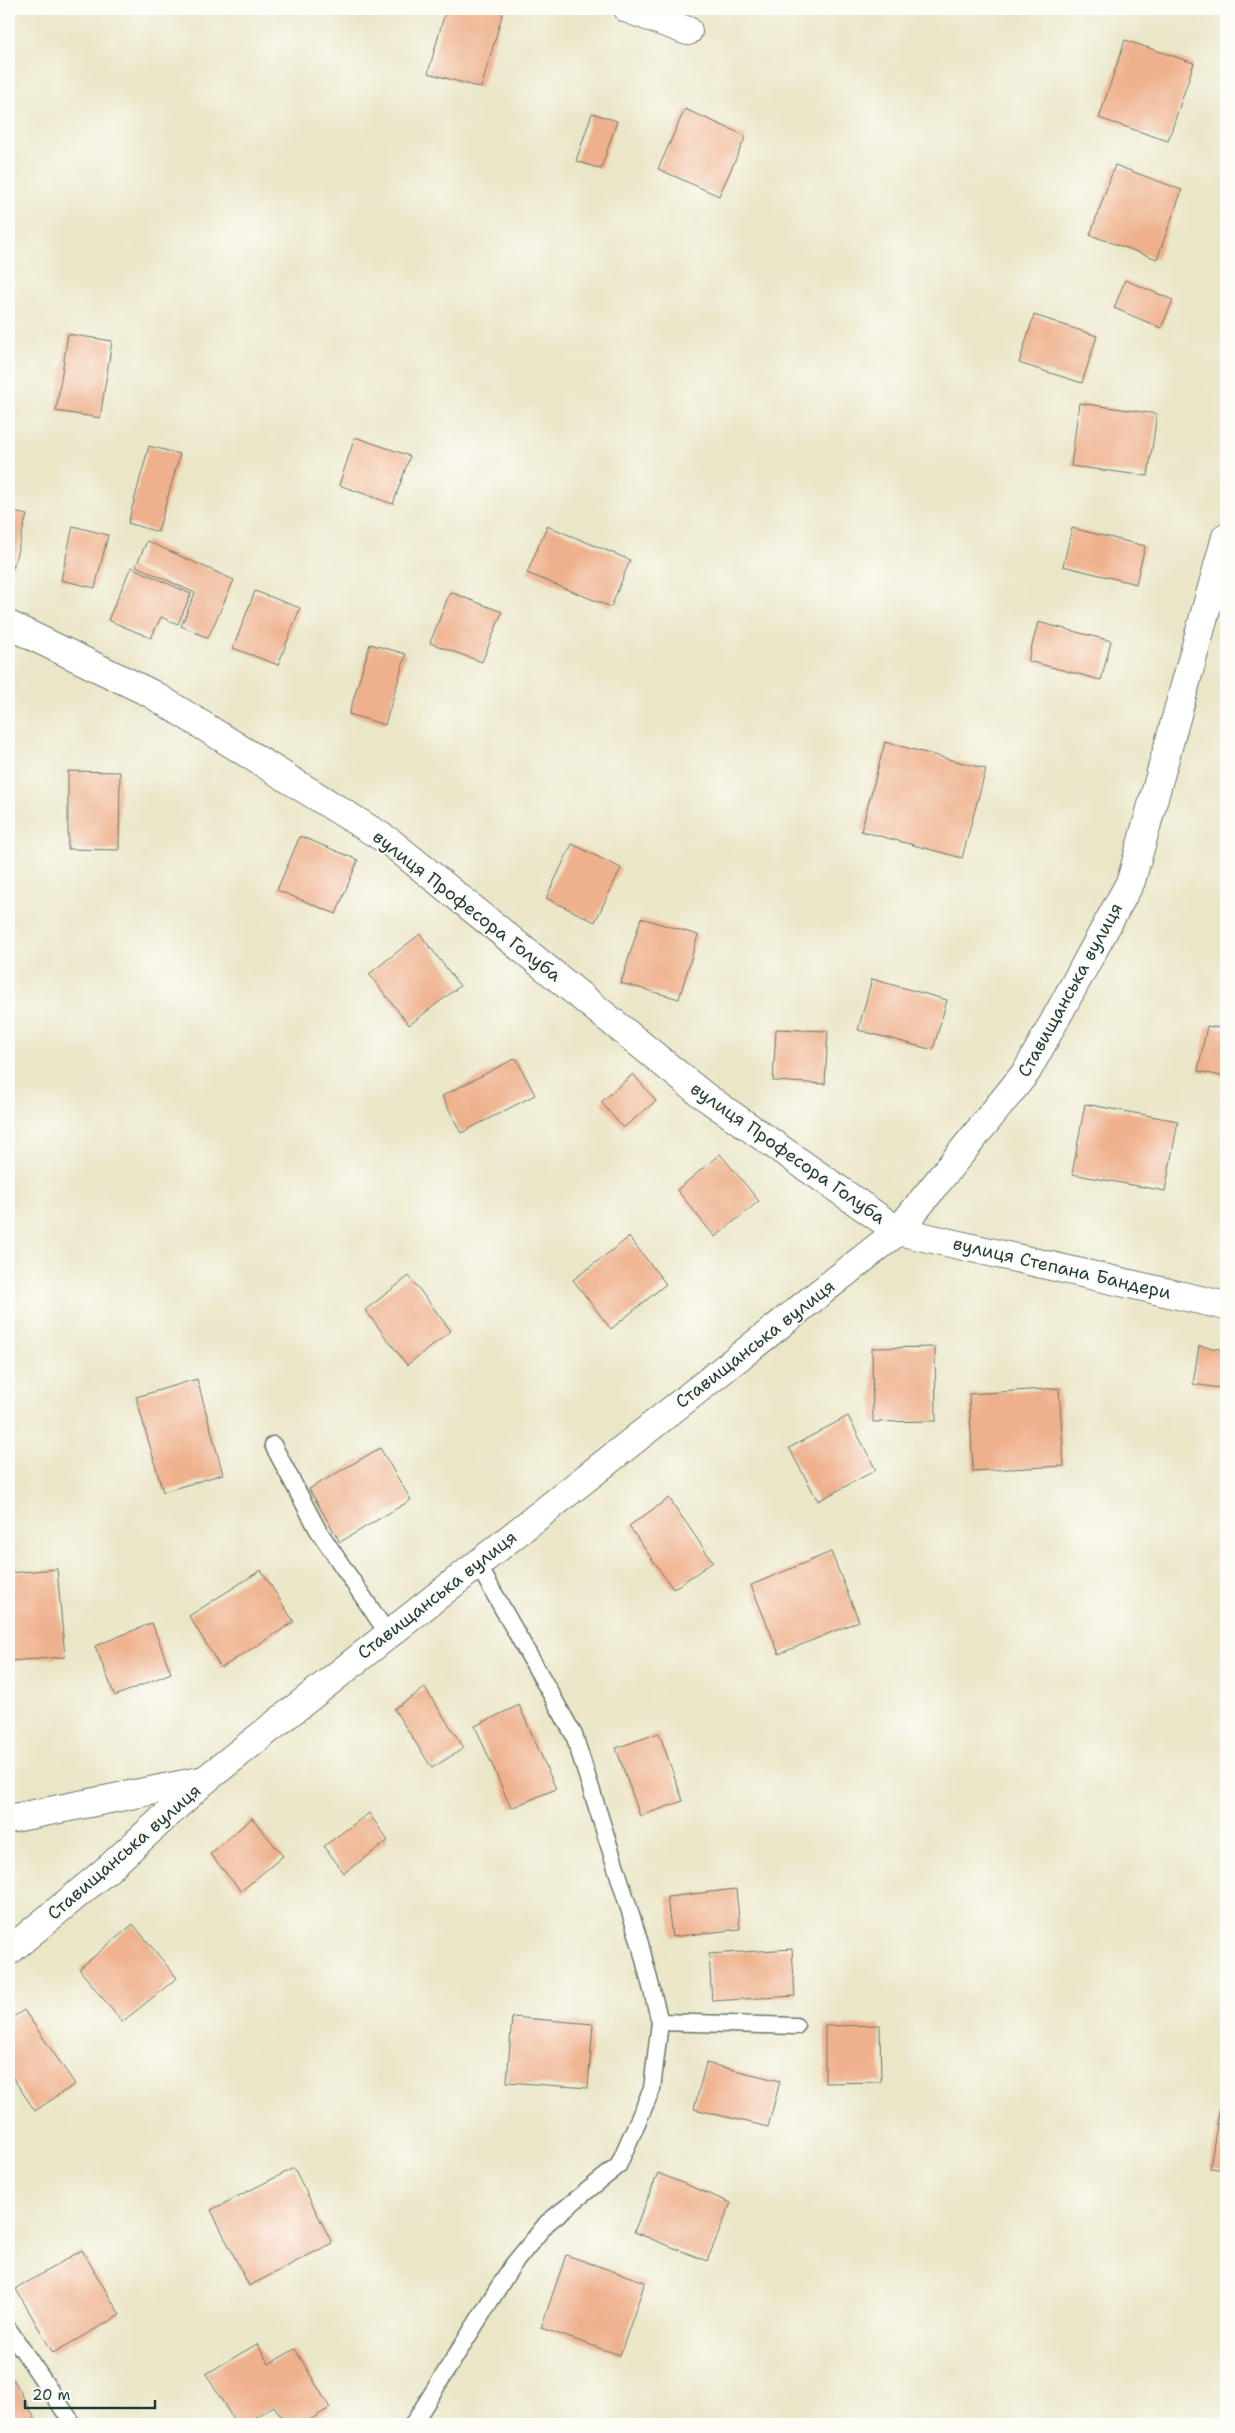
<svg xmlns="http://www.w3.org/2000/svg" width="1235" height="2433" font-family="'Shantell Sans',sans-serif">
	<rect width="100%" height="100%" fill="#fdfcf7"/>
	<filter id="ink" filterUnits="userSpaceOnUse"><feTurbulence type="fractalNoise" baseFrequency=".02" numOctaves="2"/><feDisplacementMap in="SourceGraphic" scale="10" xChannelSelector="R" yChannelSelector="G"/><feConvolveMatrix kernelMatrix="1 2 1 2 8 2 1 2 1" color-interpolation-filters="sRGB"/></filter>
	<filter id="wash" filterUnits="userSpaceOnUse"><feTurbulence type="fractalNoise" baseFrequency=".0096" numOctaves="4" result="noise"/><feDisplacementMap in="SourceGraphic" scale="20" xChannelSelector="R" yChannelSelector="G"/><feGaussianBlur stdDeviation="1.12" result="paint"/><feColorMatrix in="noise" values="0 0 0 0 0 0 0 0 0 0 0 0 0 0 0 0 0 1.4 0 .05"/><feComposite in="paint" operator="in"/></filter>
	<g filter="url(#wash)">
		<rect width="100%" height="100%" fill="#ebe6c8"/>
		<g id="blocks">
			<g fill="#efb18d">
				<path d="M446,9h58l-23,79 -53,-15z"/>
				<path d="M1125,40l69,23 -26,78 -69,-23z"/>
				<path d="M685,109l61,27 -27,60 -61,-27z"/>
				<path d="M592,113l25,8 -16,48 -25,-8z"/>
				<path d="M1115,165l67,25 -25,69 -67,-24z"/>
				<path d="M1125,280l48,20 -12,28 -47,-20z"/>
				<path d="M1034,315l63,21 -15,47 -63,-20z"/>
				<path d="M68,334l44,7 -12,77 -44,-7z"/>
				<path d="M1079,403l78,11 -9,62 -77,-10z"/>
				<path d="M355,437l55,19 -17,48 -54,-19z"/>
				<path d="M149,446l31,8 -22,78 -30,-9z"/>
				<path d="M9,511l18,4 -14,53 -4,-1z"/>
				<path d="M73,526l35,9 -13,53 -34,-8z"/>
				<path d="M547,526l83,34 -19,47 -84,-34z"/>
				<path d="M1072,528l73,18 -9,38 -73,-18z"/>
				<path d="M147,541l87,39 -26,58 -27,-12 14,-33 -59,-27z"/>
				<path d="M131,567l60,27 -13,30 -17,-7 -10,21 -43,-18z"/>
				<path d="M255,591l45,17 -22,57 -45,-17z"/>
				<path d="M450,592l52,20 -20,50 -52,-19z"/>
				<path d="M1038,622l73,19 -10,39 -73,-19z"/>
				<path d="M370,644l36,10 -21,71 -36,-11z"/>
				<path d="M885,742l101,27 -24,89 -101,-27z"/>
				<path d="M68,771l52,1 -1,78 -51,-1z"/>
				<path d="M300,836l58,24 -22,54 -59,-24z"/>
				<path d="M572,844l49,24 -26,54 -49,-24z"/>
				<path d="M641,918l57,17 -19,64 -58,-16z"/>
				<path d="M420,934l40,52 -51,39 -40,-51z"/>
				<path d="M872,979l75,21 -14,50 -75,-20z"/>
				<path d="M1207,1026l19,3v48l-28,-6z"/>
				<path d="M776,1029l52,2 -3,53 -52,-3z"/>
				<path d="M516,1058l19,37 -74,38 -19,-37z"/>
				<path d="M633,1074l23,27 -33,27 -22,-26z"/>
				<path d="M1085,1104l93,17 -13,70 -93,-17z"/>
				<path d="M720,1154l39,47 -44,36 -38,-47z"/>
				<path d="M629,1237l37,47 -55,45 -38,-49z"/>
				<path d="M409,1276l42,55 -44,34 -42,-55z"/>
				<path d="M1199,1346l27,4v39l-33,-5z"/>
				<path d="M935,1347l1,74 -63,1 -1,-74z"/>
				<path d="M197,1379l26,95 -60,18 -27,-95z"/>
				<path d="M1059,1388l5,78 -91,5 -4,-77z"/>
				<path d="M848,1416l28,54 -58,31 -29,-53z"/>
				<path d="M380,1448l31,52 -71,42 -31,-53z"/>
				<path d="M669,1498l44,64 -40,27 -44,-63z"/>
				<path d="M831,1552l28,69 -80,33 -28,-69z"/>
				<path d="M57,1569l8,88 -55,4 -1,-88z"/>
				<path d="M261,1570l33,52 -73,46 -32,-52z"/>
				<path d="M152,1623l19,50 -56,23 -20,-50z"/>
				<path d="M425,1688l39,60 -32,20 -38,-59z"/>
				<path d="M519,1705l37,84 -45,19 -36,-82z"/>
				<path d="M659,1733l24,68 -43,15 -24,-68z"/>
				<path d="M369,1813l19,28 -44,32 -20,-27z"/>
				<path d="M252,1818l31,38 -42,35 -31,-37z"/>
				<path d="M736,1889l4,40 -68,8 -5,-40z"/>
				<path d="M133,1924l44,54 -55,44 -43,-53z"/>
				<path d="M792,1949l3,47 -83,5 -3,-47z"/>
				<path d="M24,2010l51,74 -40,27 -26,-39v-52z"/>
				<path d="M512,2017l81,7 -5,64 -81,-6z"/>
				<path d="M880,2025l1,57 -56,1v-57z"/>
				<path d="M706,2063l74,18 -12,46 -74,-18z"/>
				<path d="M1220,2105l6,1v64l-16,-2z"/>
				<path d="M294,2168l38,75 -83,43 -38,-76z"/>
				<path d="M658,2173l73,30 -24,58 -73,-29z"/>
				<path d="M82,2250l38,65 -67,38 -37,-64z"/>
				<path d="M566,2255l79,27 -25,73 -79,-27z"/>
				<path d="M257,2344l12,20 26,-15 35,59 -27,16h-17l-12,-18 -30,18h-8l-30,-50z"/>
				<path d="M14,2380l24,44h-29v-41z"/>
			</g>
		</g>
	</g>
	<g filter="url(#ink)">
		<use href="#blocks" fill-opacity="0" stroke="#667868" stroke-width="1"/>
		<g fill="none" stroke-linecap="round" stroke-linejoin="round">
			<g stroke="#667868" stroke-width="19">
				<g id="lane">
					<path d="M273,1445l45,85 70,104"/>
					<path d="M660,2022l136,4"/>
					<path d="M9,2330l64,94"/>
					<path d="M413,2424l99,-158 35,-43 71,-57 34,-77 8,-67 -21,-82 -65,-205 -97,-172"/>
				</g>
			</g>
			<g stroke="#667868" stroke-width="30">
				<g id="street">
					<path d="M628,9l60,22"/>
					<path d="M9,625l143,69 238,148 313,253 195,136 328,75"/>
					<path d="M9,1819l196,-39"/>
				</g>
			</g>
			<g stroke="#667868" stroke-width="30">
				<path id="secondary" d="M9,1951l100,-83 96,-88 693,-549 129,-160 104,-190 95,-344"/>
			</g>
			<use href="#lane" stroke="#fff" stroke-width="16"/>
			<use href="#street" stroke="#fff" stroke-width="28"/>
			<use href="#secondary" stroke="#fff" stroke-width="28"/>
		</g>
	</g>
	<g text-anchor="middle" stroke-width="4" stroke-linejoin="round" paint-order="stroke">
		<g font-size="18" fill="#1f3d34" stroke="#fdfcf7">
			<text transform="translate(467 906) rotate(38)" y="6">вулиця Професора Голуба</text>
			<text transform="translate(1070 990) rotate(-61)" y="6">Ставищанська вулиця</text>
			<text transform="translate(788 1153) rotate(35)" y="6">вулиця Професора Голуба</text>
			<text transform="translate(1062 1268) rotate(13)" y="6">вулиця Степана Бандери</text>
			<text transform="translate(755 1344) rotate(-38)" y="6">Ставищанська вулиця</text>
			<text transform="translate(437 1595) rotate(-38)" y="6">Ставищанська вулиця</text>
			<text transform="translate(124 1852) rotate(-41)" y="6">Ставищанська вулиця</text>
		</g>
	</g>
	<rect width="1235" height="2433" fill="none" stroke="#fdfcf7" stroke-width="30"/>
	<path d="M25 2400v8h130v-8" fill="none" stroke="#1f3d34" stroke-width="2.5"/>
	<text x="32" y="2400" font-size="15" fill="#1f3d34" stroke="#fdfcf7" stroke-width="4" paint-order="stroke">20 m</text>
</svg>
